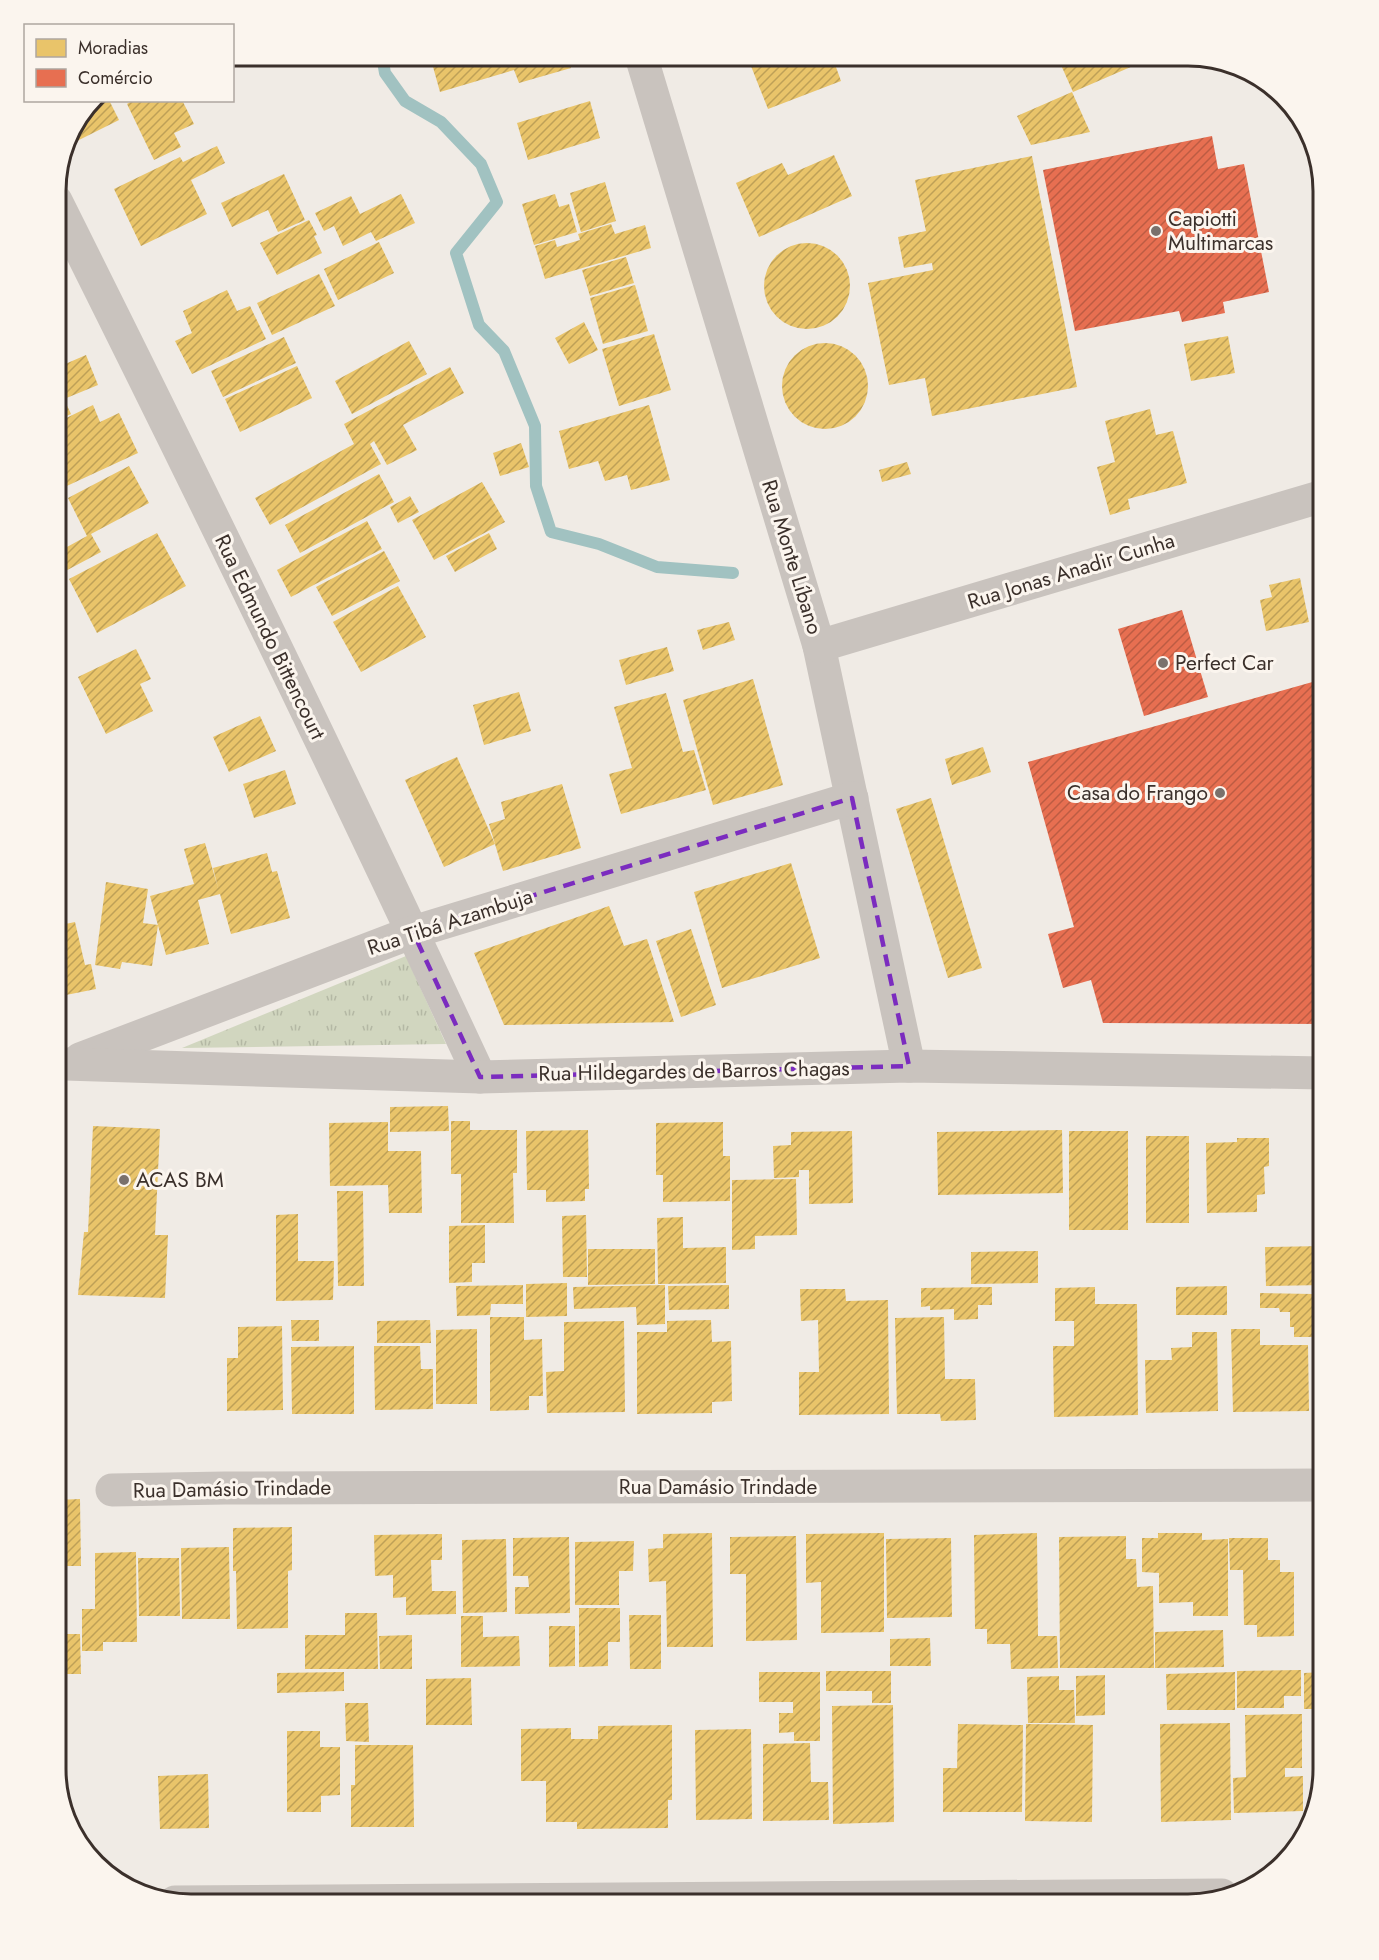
<svg xmlns="http://www.w3.org/2000/svg" width="1379" height="1960" font-family="Jost,sans-serif">
	<defs>
		<pattern id="grass-tufts" width="24" height="20" patternUnits="userSpaceOnUse" patternTransform="scale(1.5)"><rect width="24" height="20" fill="#d1d6bf"/><path d="M3 7l-1-3M5 7V3M7 7l1-3M15 17l-1-3M17 17v-4M19 17l1-3" fill="none" stroke="#b4b8a4"/></pattern>
		<pattern id="homes-hatch" width="6" height="6" patternUnits="userSpaceOnUse" patternTransform="scale(1.5)"><rect width="6" height="6" fill="#e9c46a"/><path d="M-1 1l2-2M0 6l6-6M5 7l2-2" fill="none" stroke="#bea057"/></pattern>
		<pattern id="shops-hatch" width="6" height="6" patternUnits="userSpaceOnUse" patternTransform="scale(1.5)"><rect width="6" height="6" fill="#e76f51"/><path d="M-1 1l2-2M0 6l6-6M5 7l2-2" fill="none" stroke="#bc5c43"/></pattern>
	</defs>
	<rect width="100%" height="100%" fill="#f0ebe5"/>
	<path fill="url(#grass-tufts)" d="M406,956l40,88 -264,4z"/>
	<g fill="url(#homes-hatch)">
		<path d="M430,56h138l3,12 -52,15 -5,-13 -74,22z"/>
		<path d="M747,56h85l9,25 -73,28z"/>
		<path d="M1057,56h99l-83,36z"/>
		<path d="M1072,92l18,40 -59,13 -14,-29z"/>
		<path d="M93,100h16l10,20 -44,22 -5,-11z"/>
		<path d="M133,100h49l12,24 -20,9 7,14 -27,13 -27,-56z"/>
		<path d="M590,101l10,37 -72,22 -11,-37z"/>
		<path d="M217,146l8,17 -34,17 16,34 -66,32 -27,-57 66,-32 3,5z"/>
		<path d="M834,155l18,41 -93,41 -23,-54 46,-20 6,12z"/>
		<path d="M1032,156l45,231 -145,29 -7,-38 -36,7 -21,-102 65,-13 -1,-7 -28,5 -6,-31 28,-6 -11,-51z"/>
		<path d="M284,174l21,46 -27,12 -10,-22 -36,17 -11,-24z"/>
		<path d="M605,182l11,39 -35,11 -11,-39z"/>
		<path d="M401,194l14,29 -39,18 -5,-9 -28,14 -9,-20 -10,5 -9,-18 36,-17 9,18z"/>
		<path d="M555,194l4,13 10,-3 8,28 -43,13 -12,-41z"/>
		<path d="M309,220l8,15 -3,1 8,17 -45,22 -17,-32z"/>
		<path d="M611,224l4,10 30,-9 6,23 -106,31 -10,-33 20,-6 2,7 23,-7 -2,-6z"/>
		<path d="M379,242l15,31 -56,27 -14,-31z"/>
		<circle cx="807" cy="286" r="43"/>
		<path d="M626,257l8,26 -44,13 -8,-26z"/>
		<path d="M319,274l16,32 -63,29 -15,-32z"/>
		<path d="M635,285l13,46 -45,13 -13,-46z"/>
		<path d="M227,290l10,21 13,-5 16,33 -74,35 -17,-33 17,-8 -9,-22z"/>
		<path d="M584,322l14,28 -29,14 -14,-26z"/>
		<path d="M654,334l17,56 -52,16 -17,-57z"/>
		<path d="M1228,336l7,37 -44,8 -7,-37z"/>
		<path d="M284,337l12,26 -73,34 -12,-26z"/>
		<path d="M409,341l18,33 -75,40 -17,-33z"/>
		<circle cx="825" cy="386" r="43"/>
		<path d="M86,355l12,30 -34,14 7,15 -15,7v-53z"/>
		<path d="M297,366l15,32 -72,34 -15,-33z"/>
		<path d="M450,367l14,26 -61,32 14,25 -30,15 -13,-24 -4,3 11,20 -111,61 -15,-27 99,-54 -10,-20z"/>
		<path d="M93,405l7,17 19,-9 19,40 -82,38v-68z"/>
		<path d="M649,405l21,75 -39,10 -4,-15 -22,6 -7,-20 -29,8 -10,-38z"/>
		<path d="M1150,409l6,26 17,-4 14,52 -59,16 2,10 -20,6 -13,-48 18,-5 -10,-41z"/>
		<path d="M521,443l8,24 -29,9 -7,-23z"/>
		<path d="M907,462l4,12 -29,8 -3,-12z"/>
		<path d="M129,466l20,37 -58,31 10,18 -43,23 -2,-5v-17l31,-17 -19,-38z"/>
		<path d="M379,474l15,28 -94,51 -15,-28z"/>
		<path d="M482,482l23,40 -71,38 -22,-40z"/>
		<path d="M410,496l9,16 -21,11 -8,-16z"/>
		<path d="M367,521l15,28 -91,48 -14,-27z"/>
		<path d="M157,533l29,53 -89,47 -28,-54z"/>
		<path d="M489,533l8,16 -42,23 -9,-16z"/>
		<path d="M384,551l16,30 -68,35 -16,-29z"/>
		<path d="M1300,578l9,44 -43,9 -6,-31 12,-3 -3,-12z"/>
		<path d="M398,586l28,51 -65,35 -28,-50z"/>
		<path d="M729,622l6,18 -32,10 -6,-20z"/>
		<path d="M667,647l7,24 -48,14 -7,-25z"/>
		<path d="M136,649l15,30 -11,5 13,27 -47,23 -28,-57z"/>
		<path d="M753,679l30,106 -70,20 -30,-105z"/>
		<path d="M519,692l12,39 -47,14 -11,-40z"/>
		<path d="M666,693l17,59 11,-2 12,40 -85,24 -12,-40 23,-6 -18,-61z"/>
		<path d="M260,716l16,35 -47,21 -16,-35z"/>
		<path d="M983,747l8,25 -39,13 -7,-26z"/>
		<path d="M457,757l38,87 -51,23 -39,-87z"/>
		<path d="M285,770l11,34 -42,14 -11,-34z"/>
		<path d="M562,784l19,64 -78,23 -14,-47 16,-5 -4,-17z"/>
		<path d="M931,798l51,170 -34,10 -52,-169z"/>
		<path d="M205,843l13,45 -5,-20 54,-15 5,19 5,-1 13,47 -59,16 -11,-40 -22,6 11,44 -43,11 -16,-59 44,-12 -10,-35z"/>
		<path d="M791,863l29,95 -98,30 -28,-96z"/>
		<path d="M106,882l42,7 -5,34 15,2 -6,41 -30,-4 -2,7 -25,-4z"/>
		<path d="M609,906l15,40 23,-7 27,83 -170,3 -30,-72z"/>
		<path d="M75,922l10,43 6,-1 5,25 -40,8v-71z"/>
		<path d="M691,929l25,76 -35,12 -25,-76z"/>
		<path d="M448,1106l1,25 -59,1v-25z"/>
		<path d="M451,1121h19v9h47v43h-4l1,50h-53v-49h-10z"/>
		<path d="M388,1122v29h33l1,62h-33l-1,-28 -58,1 -1,-63z"/>
		<path d="M723,1122v34h7v45l-67,1v-27h-7v-52z"/>
		<path d="M93,1126l67,3 -5,106h13l-3,63 -87,-3 6,-63h4z"/>
		<path d="M588,1130l1,59h-4v12l-39,1v-12h-19l-1,-59z"/>
		<path d="M1062,1130l1,63 -125,2 -1,-63z"/>
		<path d="M852,1131l1,72 -44,1v-34h-10v7l-25,1 -1,-32 18,-1v-13z"/>
		<rect x="1069" y="1131" width="59" height="99"/>
		<rect x="1146" y="1136" width="43" height="87"/>
		<path d="M1237,1138h32v28l-5,1 1,27 -8,1v17l-50,1 -1,-70 31,-1z"/>
		<path d="M796,1179l1,56 -42,1v13l-23,1v-70z"/>
		<path d="M337,1191h26l1,95h-26z"/>
		<path d="M298,1214v47h36l-1,39 -57,1v-86z"/>
		<path d="M586,1215l1,62h-24l-1,-61z"/>
		<path d="M683,1217v31l43,-1v36l-68,1 -1,-66z"/>
		<path d="M485,1225v38h-13v19l-23,1v-57z"/>
		<path d="M1323,1246v39l-57,1 -1,-39z"/>
		<path d="M588,1249h67v35l-67,1z"/>
		<path d="M1038,1251v32l-67,1v-32z"/>
		<path d="M567,1283v33l-41,1v-33z"/>
		<path d="M523,1285v19h-32l-1,11 -33,1 -1,-30z"/>
		<path d="M665,1285v39l-28,1 -1,-18 -62,2 -1,-22z"/>
		<path d="M729,1285v24l-60,1 -1,-24z"/>
		<path d="M1227,1286v29h-51v-28z"/>
		<path d="M992,1287v18h-14v14l-24,1v-11l-24,1v-4l-9,1v-19z"/>
		<path d="M1095,1287v17h42l1,111 -84,2 -1,-71h21v-25h-19v-33z"/>
		<path d="M800,1289h45l1,12 42,-1 1,114 -90,1v-43h20l-1,-52 -17,1z"/>
		<path d="M1260,1293l53,1v43h-19v-10h-4v-15h-10l-1,-4h-19z"/>
		<path d="M490,1317h34v23l18,-1 1,57h-14v14l-39,1z"/>
		<path d="M944,1317l1,62h30l1,41 -35,1 -1,-7h-43l-2,-96z"/>
		<path d="M291,1320h28v21h-27z"/>
		<path d="M430,1320l1,23h-54v-22z"/>
		<path d="M711,1320l1,22 19,-1 1,60 -20,1v11l-75,1v-82h30v-11z"/>
		<path d="M624,1321l1,91 -78,1 -1,-41 18,-1v-49z"/>
		<path d="M282,1326l1,84 -56,1v-53h11v-31z"/>
		<path d="M477,1329v75h-41v-74z"/>
		<path d="M1231,1329h29v16h48l1,66 -76,1z"/>
		<path d="M1192,1332h25l1,79 -72,2 -1,-53h27l-1,-12 21,-1z"/>
		<path d="M354,1346v68h-62l-1,-67z"/>
		<path d="M374,1346h46l1,23h12v40l-58,1z"/>
		<path d="M80,1499l1,67h-25v-66z"/>
		<path d="M292,1527v43l-4,1v57l-51,1 -1,-58h-3v-43z"/>
		<path d="M712,1533l1,114h-46l-1,-66 -17,1 -1,-33 15,-1v-14z"/>
		<path d="M884,1533v99l-63,1v-51l-15,1v-49z"/>
		<path d="M1037,1533l1,103h19l1,32 -47,1 -1,-25h-23v-15h-12l-1,-94z"/>
		<path d="M1158,1533h44v7l26,-1v77h-35v-14l-34,1v-30l-17,-1v-34h16z"/>
		<path d="M442,1534v26h-11l1,31h24v23l-50,1v-18l-13,1v-23l-18,1 -1,-41z"/>
		<path d="M1323,1534v57h-6v-56z"/>
		<path d="M796,1536l1,104 -51,1v-67h-16v-37z"/>
		<path d="M1126,1536v23h10l1,28 16,-1 1,82h-94l-1,-131z"/>
		<path d="M569,1537l1,76 -55,1v-27h14l-1,-11h-15v-38z"/>
		<path d="M951,1538l1,79 -65,1 -1,-79z"/>
		<path d="M1229,1538h39v22h12v12h14v64l-37,1v-12h-13l-1,-55h-13z"/>
		<path d="M506,1539l1,73 -44,1 -1,-73z"/>
		<path d="M634,1541l-1,30h-14v34h-44v-63z"/>
		<path d="M229,1547l1,72h-48l-1,-71z"/>
		<path d="M136,1552l1,90h-34v9h-21v-42h13v-56z"/>
		<path d="M138,1558h41l1,58h-41z"/>
		<path d="M579,1608h41v34h-12v24l-29,1z"/>
		<path d="M345,1613h32l1,56h-73v-34h40z"/>
		<path d="M629,1615h32v54h-31z"/>
		<path d="M461,1616h22v21l36,-1 1,30 -59,1z"/>
		<path d="M549,1626h26v40l-26,1z"/>
		<path d="M1223,1630l1,37 -69,1v-36z"/>
		<path d="M56,1634h24l1,40h-25z"/>
		<rect x="1316" y="1634" width="7" height="34"/>
		<path d="M412,1635v34h-32l-1,-33z"/>
		<path d="M930,1638l1,28h-41v-27z"/>
		<path d="M1301,1670v26h-17v12h-47v-37z"/>
		<path d="M826,1671h65v32h-19v-12h-46z"/>
		<path d="M344,1672v19l-67,2v-20z"/>
		<path d="M759,1672h61v69h-26v-9l-15,1v-20h14v-11h-34z"/>
		<path d="M1235,1672v38h-68l-1,-36z"/>
		<path d="M1323,1672v37h-19v-36z"/>
		<path d="M1105,1675v40l-29,1v-40z"/>
		<path d="M1059,1676v14h15l1,33h-47l-1,-46z"/>
		<path d="M471,1678l1,47h-46v-46z"/>
		<path d="M345,1703h23l1,39 -23,-1z"/>
		<path d="M893,1705l1,117 -61,2 -1,-118z"/>
		<path d="M1302,1714v54h-17v9l18,-1v35l-69,2 -1,-35 13,-1 -1,-62z"/>
		<path d="M1230,1723l1,97 -70,2 -1,-98z"/>
		<path d="M958,1724l65,1 -1,87h-79v-44h14z"/>
		<path d="M1026,1724l67,1 -1,97 -67,-1z"/>
		<path d="M672,1725v75h-4v28l-91,1v-7h-31v-41h-25v-52l50,-1v11h27v-13z"/>
		<path d="M751,1729l1,90 -56,1 -1,-90z"/>
		<path d="M287,1731h33v16h20v48l-19,1v16h-34z"/>
		<path d="M810,1743l1,39h17l1,38 -66,1v-77z"/>
		<path d="M355,1745h58l1,82h-63v-42h4z"/>
		<path d="M1313,1750h10v20l-9,33z"/>
		<path d="M208,1774l1,54 -49,1 -2,-53z"/>
	</g>
	<g fill="url(#shops-hatch)">
		<path d="M1212,136l6,33 26,-5 25,128 -46,10 2,11 -43,9 -3,-11 -104,20 -32,-161z"/>
		<path d="M1323,553v30l-7,-29z"/>
		<path d="M1182,610l26,87 -64,19 -26,-87z"/>
		<path d="M1323,679v345l-220,-1 -12,-43 -28,8 -15,-54 26,-7 -46,-165z"/>
	</g>
	<g fill="none" stroke-linecap="round" stroke-linejoin="round">
		<path stroke="#a1c2c1" stroke-width="12" d="M382,56l3,17 20,28 36,21 40,42 16,38 -41,51 23,72 25,26 31,75 1,60 15,46 48,12 58,23 76,6"/>
		<g stroke="#c9c3be" stroke-width="33">
			<path d="M641,56l178,590 90,420"/>
			<path d="M56,201c145,290 287,581 424,876"/>
			<path d="M819,646l504,-150"/>
			<path d="M80,1059l333,-127 439,-134"/>
			<path d="M65,1064l415,13 429,-11 414,7"/>
			<path d="M112,1490l113,-2 1098,-3"/>
			<path d="M175,1902l1047,-7"/>
		</g>
	</g>
	<path fill="none" stroke="#7b2cbf" stroke-width="4.5" stroke-dasharray="12 8" stroke-linejoin="round" d="M852,798l57,268 -429,11 -67,-145z"/>
	<g fill="#7a716c" stroke="#fbf5ee" stroke-width="2">
		<circle cx="1156" cy="231" r="6"/>
		<circle cx="1163" cy="663" r="6"/>
		<circle cx="1220" cy="793" r="6"/>
		<circle cx="124" cy="1180" r="6"/>
	</g>
	<g text-anchor="middle" stroke-width="6" stroke-linejoin="round" paint-order="stroke">
		<g font-size="21" fill="#3b302b" stroke="#fbf5ee" text-anchor="start">
			<text x="1168" y="226">Capiotti<tspan x="1168" dy="24">Multimarcas</tspan></text>
			<text x="1175" y="670">Perfect Car</text>
			<text x="1208" y="800" text-anchor="end">Casa do Frango</text>
			<text x="136" y="1187">ACAS BM</text>
		</g>
		<g font-size="21" fill="#3b302b" stroke="#fbf5ee">
			<text transform="translate(792 557) rotate(73)" y="7">Rua Monte Líbano</text>
			<text transform="translate(1071 571) rotate(-17)" y="7">Rua Jonas Anadir Cunha</text>
			<text transform="translate(270 637) rotate(64)" y="7">Rua Edmundo Bittencourt</text>
			<text transform="translate(450 922) rotate(-18)" y="7">Rua Tibá Azambuja</text>
			<text transform="translate(694 1071) rotate(-1)" y="7">Rua Hildegardes de Barros Chagas</text>
			<text x="718" y="1494">Rua Damásio Trindade</text>
			<text transform="translate(232 1489) rotate(-1)" y="7">Rua Damásio Trindade</text>
		</g>
	</g>
	<path d="M0 0H1379V1960H0ZM191 66H1188A125 125 0 0 1 1313 191V1769A125 125 0 0 1 1188 1894H191A125 125 0 0 1 66 1769V191A125 125 0 0 1 191 66Z" fill="#fbf5ee" fill-rule="evenodd"/>
	<path fill="none" stroke="#3b302b" stroke-width="3" d="M191 66H1188A125 125 0 0 1 1313 191V1769A125 125 0 0 1 1188 1894H191A125 125 0 0 1 66 1769V191A125 125 0 0 1 191 66Z"/>
	<rect x="24" y="24" width="210" height="78" fill="#fbf5ee" stroke="#aea6a0" stroke-width="1.5"/>
	<rect x="36" y="39" width="30" height="18" fill="#e9c46a" stroke="#aea6a0" stroke-width="1.5"/>
	<text x="78" y="54" font-size="18" fill="#3b302b">Moradias</text>
	<rect x="36" y="69" width="30" height="18" fill="#e76f51" stroke="#aea6a0" stroke-width="1.5"/>
	<text x="78" y="84" font-size="18" fill="#3b302b">Comércio</text>
</svg>
